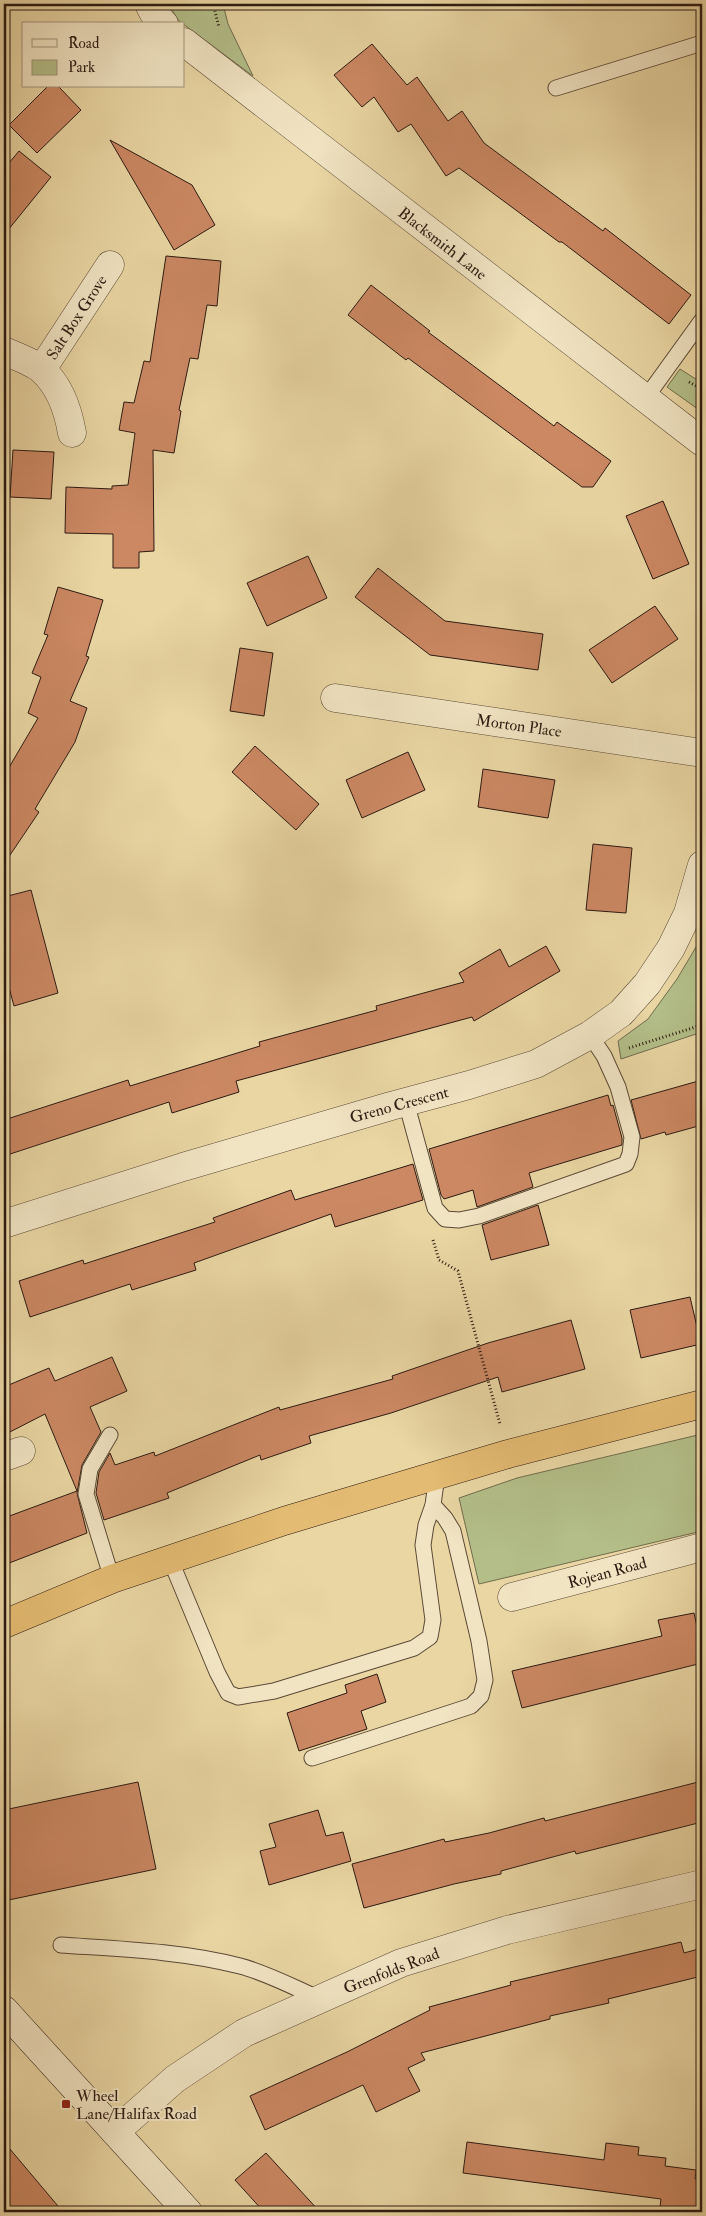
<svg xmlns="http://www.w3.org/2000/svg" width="706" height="2216" font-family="'IM FELL Double Pica',serif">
	<rect width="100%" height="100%" fill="#e9d6a3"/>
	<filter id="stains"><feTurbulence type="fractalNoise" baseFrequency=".004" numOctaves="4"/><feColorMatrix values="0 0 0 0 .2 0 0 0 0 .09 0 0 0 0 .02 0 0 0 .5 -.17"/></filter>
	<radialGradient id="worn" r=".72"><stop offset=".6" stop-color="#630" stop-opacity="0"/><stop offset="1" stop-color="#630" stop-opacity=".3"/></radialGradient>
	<g fill="#b3be88" stroke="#706c4d">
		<path d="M168,4h55l5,20 25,52 -74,-55z"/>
		<path d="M680,369l22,14v29l-35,-25z"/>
		<path d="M702,937v95l-81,27 -3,-18 30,-22 29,-40z"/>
		<path d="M702,1434v97l-223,53 -20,-86 58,-20z"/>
	</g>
	<g fill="#cb8863" stroke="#2c1a12">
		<path d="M372,44l35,41 10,-8 31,44 14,-10 22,32 119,88 2,-3 86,67 -22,29 -107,-82h-3l-100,-74 -13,8 -35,-52 -13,8 -24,-35 -12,10 -28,-32z"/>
		<path d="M48,86h10l23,24 -44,43 -28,-28z"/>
		<path d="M110,140l82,45 23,40 -41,25z"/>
		<path d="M19,151l32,26 -47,58v-66z"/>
		<path d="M166,256l55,5 -4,45 -10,-1 -9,54 -8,-1 -11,52 2,1 -7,42 -21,-3 1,101 -15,1v16h-26v-34l-48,-1 1,-46 46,2v-3l16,-1 7,-52 -16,-3 5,-28 10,1 10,-42 6,1z"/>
		<path d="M371,285l59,46 -2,1 126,94 3,-4 54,39 -18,26h-11l-174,-129 -2,2 -58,-45z"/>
		<path d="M13,450l41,2 -3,47 -41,-2z"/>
		<path d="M663,501l26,63 -36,15 -27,-63z"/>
		<path d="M308,556l19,42 -60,28 -20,-43z"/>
		<path d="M378,568l67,53 98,13 -5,36 -108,-15 -75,-58z"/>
		<path d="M58,587l45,13 -17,56 3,1 -19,44 17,7 -12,34 -40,67 4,3 -35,52v-88l34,-58 -10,-5 13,-36 -9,-4 16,-38 -4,-1z"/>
		<path d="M655,606l23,33 -66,44 -23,-33z"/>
		<path d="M240,648l33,5 -9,63 -34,-5z"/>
		<path d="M255,746l64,58 -23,26 -64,-58z"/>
		<path d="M408,752l17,38 -63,28 -16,-38z"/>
		<path d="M483,769l72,11 -7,38 -70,-11z"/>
		<path d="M593,844l39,4 -6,65 -40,-3z"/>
		<path d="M31,890l27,103 -44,13 -10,-37v-72z"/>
		<path d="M546,946l14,25 -86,50 -2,-4 -236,64 3,11 -67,21 -3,-11 -165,54v-36l124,-40 2,6 130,-40 -1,-4 118,-32 -1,-4 88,-24 -5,-9 41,-24 9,18z"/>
		<path d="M702,1080v45l-36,10 -1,-3 -24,7 -10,-39z"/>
		<path d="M608,1095l3,11 2,-1 9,33v7l-93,28 4,14 -56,20 -4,-17 -29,9 -3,-4 -12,-46z"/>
		<path d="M413,1164l10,36 -88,27 -4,-13 -137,49 2,7 -64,20 -2,-6 -100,33 -11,-36 64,-21 1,4 131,-42 -2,-4 78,-28 4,10z"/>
		<path d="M538,1205l11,40 -58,15 -9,-35z"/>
		<path d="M690,1297l11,47 -60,14 -11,-48z"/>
		<path d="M571,1320l14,49 -83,23 -4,-15 -107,36 -82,23 2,7 -50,17 -1,-5 -93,38 2,5 -65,22 -8,-27 3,-21 11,-19 5,12 39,-13 1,4 124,-49 1,3 113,-31 -1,-3 96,-33z"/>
		<path d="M112,1357l15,34 -37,16 11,25 -19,33 -5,28 10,40 -83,32v-47l73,-27 -32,-77 -41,21v-48l45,-19 6,13z"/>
		<path d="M694,1613l8,36v14l-180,45 -10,-37 150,-35 -4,-16z"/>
		<path d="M377,1674l9,28 -25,9 6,18 -68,22 -12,-38 60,-20 -2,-8z"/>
		<path d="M702,1781v41l-126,32 -1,-3 -74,20v3l-47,10 -90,24 -12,-44 92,-25 1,3 44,-9 55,-15 1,3z"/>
		<path d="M138,1782l18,87 -152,32v-91z"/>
		<path d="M318,1810l8,26 17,-4 8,29 -82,24 -9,-34 16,-4 -7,-23z"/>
		<path d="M681,1942l3,11 18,-5v28l-94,23 1,4 -59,13v3l-129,34 4,7 -17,8 12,23 -44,21 -13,-27 -98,45 -15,-34 97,-44 83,-42 -1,-3 82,-22 -1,-3z"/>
		<path d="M4,2142l59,70h-59z"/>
		<path d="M467,2142l137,18 2,-17 33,4 -1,8 28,3 -1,8 31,4 -1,9 7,1v32l-42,-5 1,-8 -198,-26z"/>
		<path d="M266,2153l54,59h-56l-29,-32z"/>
	</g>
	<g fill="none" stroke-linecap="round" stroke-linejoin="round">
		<g stroke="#5b4936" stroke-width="17">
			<g id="lane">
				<path d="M556,88l146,-45"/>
				<path d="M645,399l57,-79"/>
				<path d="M406,1102l29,106 10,11 14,1 20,-4 147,-52 4,-10 2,-17 -14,-50 -14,-31 -14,-21"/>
				<path d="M110,1435l-20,34 -4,25 26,85"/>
				<path d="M170,1559l47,113 11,21 10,4 36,-6 140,-43 16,-11 3,-17 -10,-75 3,-20 7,-20 4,-30"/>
				<path d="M312,1758l159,-52 10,-10 4,-16 -6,-39 -26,-110 -8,-13 -12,-13"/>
				<path d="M61,1945c59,4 121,6 179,21 27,7 53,21 78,32"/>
			</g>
		</g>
		<g stroke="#5b4936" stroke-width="29">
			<g id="street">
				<path d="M149,4l4,8 11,12"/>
				<path d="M184,42l518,400"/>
				<path d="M4,351c11,5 29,11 38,19 18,16 26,40 30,63"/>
				<path d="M42,369l68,-104"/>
				<path d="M335,698l367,55"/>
				<path d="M4,1224l179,-57 208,-61 78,-21 67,-21 54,-29 31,-22 26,-29 24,-36 17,-35 14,-48"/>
				<path d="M4,1457l17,-6"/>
				<path d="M512,1597l190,-50"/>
				<path d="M115,2132l60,-53 69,-46 157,-70 106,-33 195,-46"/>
			</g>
		</g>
		<g stroke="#2c1a12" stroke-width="29">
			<path id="secondary" d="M4,2010l184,202"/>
		</g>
		<g stroke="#2c1a12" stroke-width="29">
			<path id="highway" d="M4,1624l108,-45 172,-58 224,-67 194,-50"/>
		</g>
		<g stroke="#2c1a12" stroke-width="3" stroke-dasharray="1 2.5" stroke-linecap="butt">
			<path d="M213,4l6,23"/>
			<path d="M689,382l13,7"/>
			<path d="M629,1048l73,-23"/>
			<path d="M433,1240l6,20 19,11 42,153"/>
		</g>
		<use href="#lane" stroke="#f1e4c3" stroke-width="15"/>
		<use href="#street" stroke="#f1e4c3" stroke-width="28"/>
		<use href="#secondary" stroke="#f1e4c3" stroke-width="28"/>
		<use href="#highway" stroke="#e4bb72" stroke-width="28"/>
	</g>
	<rect fill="#8f2418" stroke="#f1e4c3" stroke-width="2" x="61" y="2099" width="10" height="10" rx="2.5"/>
	<g text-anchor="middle" stroke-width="4" stroke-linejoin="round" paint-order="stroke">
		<g font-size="16" fill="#2c1a12" stroke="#f1e4c3">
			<text transform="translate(443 243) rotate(38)" y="6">Blacksmith Lane</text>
			<text transform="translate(76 317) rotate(-57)" y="6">Salt Box Grove</text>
			<text transform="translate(519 725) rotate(8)" y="6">Morton Place</text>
			<text transform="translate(399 1104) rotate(-15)" y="6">Greno Crescent</text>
			<text transform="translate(607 1572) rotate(-15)" y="6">Rojean Road</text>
			<text transform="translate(391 1970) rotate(-21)" y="6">Grenfolds Road</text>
		</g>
		<g font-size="16" fill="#2c1a12" stroke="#f1e4c3" text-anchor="start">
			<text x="76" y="2101">Wheel<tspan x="76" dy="18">Lane/Halifax Road</tspan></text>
		</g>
	</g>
	<rect width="706" height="2216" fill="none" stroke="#e9d6a3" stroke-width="20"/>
	<rect x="5" y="5" width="696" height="2206" fill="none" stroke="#2c1a12" stroke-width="2.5"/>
	<rect x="10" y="10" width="686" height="2196" fill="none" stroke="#2c1a12"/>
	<rect x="22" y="22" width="162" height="65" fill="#f1e4c3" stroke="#a2937c"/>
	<rect x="32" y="39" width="25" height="8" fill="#f1e4c3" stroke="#a2937c"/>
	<text x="68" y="48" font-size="15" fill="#2c1a12">Road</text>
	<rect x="32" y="60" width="25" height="15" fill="#b3be88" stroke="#a2937c"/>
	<text x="68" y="72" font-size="15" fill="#2c1a12">Park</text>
	<rect width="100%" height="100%" filter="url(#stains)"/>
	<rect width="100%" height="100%" fill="url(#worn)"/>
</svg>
